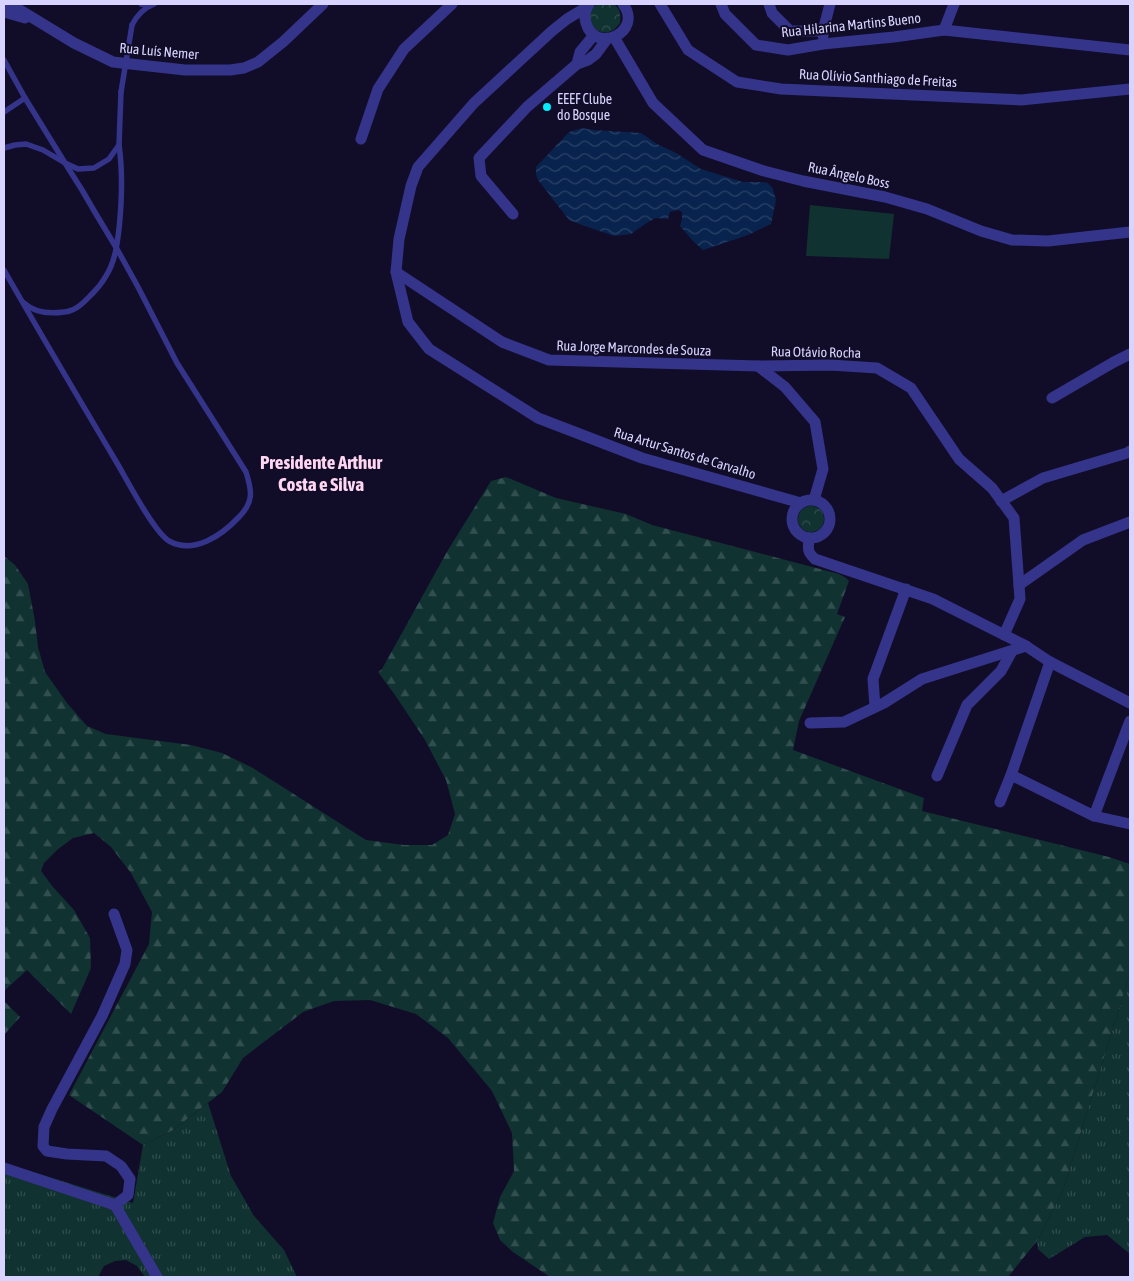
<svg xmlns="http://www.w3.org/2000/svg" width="1134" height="1281" font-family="'Asap Condensed',sans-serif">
	<defs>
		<pattern id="grass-tufts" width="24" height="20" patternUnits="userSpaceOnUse" patternTransform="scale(1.25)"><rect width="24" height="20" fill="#103230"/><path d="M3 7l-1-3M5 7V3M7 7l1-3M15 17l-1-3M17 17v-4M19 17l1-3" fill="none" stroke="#324f4f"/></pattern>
		<pattern id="forest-firs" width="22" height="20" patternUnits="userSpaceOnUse" patternTransform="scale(1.25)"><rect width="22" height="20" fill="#103230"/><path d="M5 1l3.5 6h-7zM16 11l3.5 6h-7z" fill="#324f4f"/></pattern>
		<pattern id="park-crowns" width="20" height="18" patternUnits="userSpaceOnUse" patternTransform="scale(1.25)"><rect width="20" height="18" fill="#103230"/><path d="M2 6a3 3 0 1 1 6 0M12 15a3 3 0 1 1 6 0" fill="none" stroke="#324f4f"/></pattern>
		<pattern id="water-waves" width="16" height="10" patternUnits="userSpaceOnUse" patternTransform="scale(1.25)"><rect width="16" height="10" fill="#08234d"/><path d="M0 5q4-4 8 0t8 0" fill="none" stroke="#2b4268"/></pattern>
	</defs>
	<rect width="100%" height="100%" fill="#110d28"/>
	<g fill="url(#grass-tufts)">
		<path d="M1130,973v281l-23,-19 -22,2 -36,22 -11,-10 -1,-8 26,-51z"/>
		<path d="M208,1103l23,73 23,40 30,34 13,27h-152l-8,-11 -11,-6 -11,1 -11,5 -6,11h-94v-110l29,5 100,31 10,-58 30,-15z"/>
	</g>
	<g fill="url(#forest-firs)">
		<path d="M506,477l50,21 70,16 26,11 187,49 7,4 3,3 -12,33 8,3 -46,104 -6,29 131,48 -2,13 187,46 21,7v109l-67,217 -26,51 -29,36h-458l-37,-25 -13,-12 -7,-17 7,-26 14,-26 -2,-38 -20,-42 -44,-53 -32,-24 -46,-14 -36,1 -31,11 -60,46 -21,34 -49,38 -30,15 -74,-50 80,-151 3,-32 -21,-39 -20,-26 -17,-14 -21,5 -16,12 -13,13 -3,8 12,16 21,23 16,28 1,30 -20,46 -44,-44 -23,21v-435l11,9 13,19 7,37 3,26 7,25 22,31 20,23 19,8 85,11 31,8 31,15 113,72 38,5h28l16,-10 7,-21 -9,-34 -21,-40 -30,-45 -17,-23 4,-3 66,-119 43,-69z"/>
		<path d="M4,1001l16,16 -16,18z"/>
	</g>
	<g fill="url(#park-crowns)">
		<path d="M596,4h18c6,5 7,10 6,19 -16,24 -43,-3 -24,-19z"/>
		<circle cx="811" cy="519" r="13"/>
	</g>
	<path fill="#103230" d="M810,205l84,9 -5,45 -83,-3z"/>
	<path fill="url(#water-waves)" d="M582,128l12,2 47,3 16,11 19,9 25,16 42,13h19l6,1 5,6 3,11 -5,24 -23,11 -45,15 -10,-9 -13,-15 2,-7v-7l-4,-2 -8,2 -2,7 -12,-1 -8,4 -17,12 -17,2 -32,-11 -13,-5 -31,-40 -2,-6v-7l33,-35z"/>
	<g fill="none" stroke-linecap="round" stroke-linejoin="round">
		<g stroke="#35348b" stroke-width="5.5">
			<path d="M141,4l8,2"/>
			<path d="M132,25c5,-10 12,-17 22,-21"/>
			<path d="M4,60l21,38 40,65 13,6 16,-1 15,-9 10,-14 2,-53"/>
			<path d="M4,112l21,-14"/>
			<path d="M4,148l11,-3 11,-1 17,6 22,13 17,27 14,24 21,35 21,38 39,76 69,109c6,19 8,30 -7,45 -17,18 -45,38 -70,24 -15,-9 -42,-61 -52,-78 -38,-64 -76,-128 -113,-193"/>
			<path d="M24,303c11,10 26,11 40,9 12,-1 19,-9 28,-18 5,-5 10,-11 14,-18 9,-14 11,-31 13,-47 3,-29 4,-56 0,-84"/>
		</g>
		<g stroke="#35348b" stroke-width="11">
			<path d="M10,4l64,39 39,19 72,8h45l14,-2 14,-6 25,-20 40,-38"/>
			<path d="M589,4c-4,5 -5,12 -3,19 9,32 58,9 37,-19"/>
			<path d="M660,4l28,46 49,32 44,7 240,11 109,-11"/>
			<path d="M721,4l4,10 31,31 32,5 35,-6 71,-7 50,-7 186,20"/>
			<path d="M769,4l3,9 18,18h33"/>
			<path d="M587,7l-20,12 -15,12 -78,72 -56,64 -7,19 -12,53 -3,33 12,50 21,27 109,69 104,40 159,45"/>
			<path d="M4,12l21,6"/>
			<path d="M944,30l10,-26"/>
			<path d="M823,36v-5l7,-27"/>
			<path d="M614,37l39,66 50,47 61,21 39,10 82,16 42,12 54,22 31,9 36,1 82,-9"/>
			<path d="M577,64l3,-12 14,-17"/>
			<path d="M361,139l17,-50 26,-40 48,-45"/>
			<path d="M513,214l-32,-38 -2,-18 48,-51 50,-43 11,-4 8,-6 11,-15"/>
			<path d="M396,272l106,70 47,18 209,6 72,-1 47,3 34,20 48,71 33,29 22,30 6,81 -16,36"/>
			<path d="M758,366l27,21 30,35 8,47 -9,31"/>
			<path d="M1052,398l62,-36 16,-8"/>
			<circle cx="811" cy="519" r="19"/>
			<path d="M1001,501l42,-23 84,-25 3,-2"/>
			<path d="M809,538c-1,11 -2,14 6,21l118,40 93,47 24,16 80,41"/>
			<path d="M1019,585l64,-45 47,-18"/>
			<path d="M875,707l-2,-28 33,-90"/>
			<path d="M810,723l34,-1 40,-19 38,-24 104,-33"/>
			<path d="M1011,775l83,41 36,8"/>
			<path d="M937,776l30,-71 34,-34 11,-20"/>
			<path d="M1000,802l11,-27 39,-113"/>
			<path d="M1094,816l36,-95"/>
			<path d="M4,1168l111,37 13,-10 2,-16 -9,-13 -15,-10 -39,-2 -20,-3 -4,-5 1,-19 8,-18 50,-93 23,-52 2,-14 -13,-36"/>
			<path d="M115,1205l42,72"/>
		</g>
		<path stroke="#35348b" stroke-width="5.5" d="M121,92l11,-67"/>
	</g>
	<circle fill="#00ecff" stroke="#110d28" stroke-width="2" cx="547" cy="107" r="5"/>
	<g text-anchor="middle" stroke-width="4" stroke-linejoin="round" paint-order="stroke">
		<g font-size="14" fill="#d8d4ff" stroke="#110d28">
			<text transform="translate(851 25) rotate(-6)" y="5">Rua Hilarina Martins Bueno</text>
			<text transform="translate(159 51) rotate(5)" y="5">Rua Luís Nemer</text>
			<text transform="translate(878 78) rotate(3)" y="5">Rua Olívio Santhiago de Freitas</text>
			<text transform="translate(849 175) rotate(12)" y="5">Rua Ângelo Boss</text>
			<text transform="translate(634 348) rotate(2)" y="5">Rua Jorge Marcondes de Souza</text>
			<text transform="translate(816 352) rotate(1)" y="5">Rua Otávio Rocha</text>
			<text transform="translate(685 453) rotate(17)" y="5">Rua Artur Santos de Carvalho</text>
		</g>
		<g font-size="14" fill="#d8d4ff" stroke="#110d28" text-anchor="start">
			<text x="557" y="104">EEEF Clube<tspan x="557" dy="16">do Bosque</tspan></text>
		</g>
		<g font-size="19" font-weight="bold" fill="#ffd6f1" stroke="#110d28">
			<text x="321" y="469">Presidente Arthur<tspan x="321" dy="22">Costa e Silva</tspan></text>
		</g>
	</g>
	<rect width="1134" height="1281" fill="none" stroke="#d8d4ff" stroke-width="10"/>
</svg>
